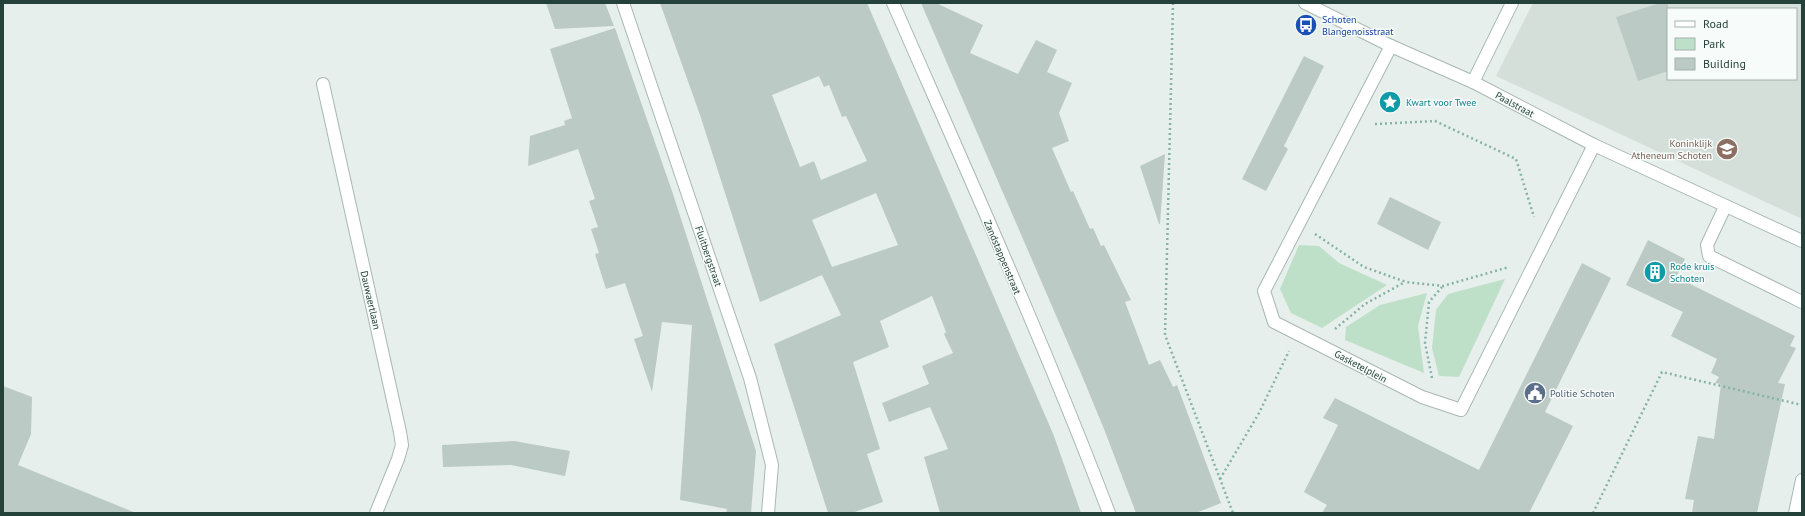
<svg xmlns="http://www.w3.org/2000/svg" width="1805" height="516" font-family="'PT Sans',sans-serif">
	<rect width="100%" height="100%" fill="#e6efeb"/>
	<path fill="#d4dfda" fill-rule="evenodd" d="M1533,3h269v216l-306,-143zM1668,9h128v70h-128z"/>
	<g fill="#bfe0c8">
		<path d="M1299,245l20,1 20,17 48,22 -65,43 -31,-15 -11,-24z"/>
		<path d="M1505,279l-46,98 -20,-1 -7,-28 4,-38 12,-16z"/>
		<path d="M1427,293l-9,33 6,47 -79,-33 1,-13 34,-22z"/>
	</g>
	<g fill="#bbcac4" fill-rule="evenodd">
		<path d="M546,3h59l9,23 -59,3z"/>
		<path d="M660,3h207l187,433 27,77h-141l-16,-56 24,-8 -18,-42 -41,15 -7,-19 47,-19 -7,-18 31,-13 -9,-19 2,-2 -14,-36 -52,25 9,26 -36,15 27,87 -13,5 16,48 -31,11h-24l-54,-169 67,-29 -19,-40 -62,27 -60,-187zM819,76l5,11 5,-2 13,32 4,-1 21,45 -46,19 -7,-19 -14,6 -28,-72zM876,193l22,52 -66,22 -20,-47z"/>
		<path d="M921,3h15l47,22 -13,28 48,21 18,-34 21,10 -10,22 25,11 -13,30 10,28 -17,7 19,44 2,-1 17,38 3,-1 8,18 3,-1 27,55 -6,2 24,63 11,-5 13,27 4,-2 44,118 -25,10h-60l-32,-84 -24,-58z"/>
		<path d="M1660,3h8v68l-30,10 -22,-64z"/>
		<path d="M615,28l57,163 84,260 -5,62h-25l1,-4 -47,-9 12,-175 -30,-3 -10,70 -18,-53 9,-3 -18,-53 -19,6 -11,-35 4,-1 -8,-24 7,-2 -9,-26 6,-2 -17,-50 -50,17 2,-30 35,-11 -1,-4 8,-3 -22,-69z"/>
		<path d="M1304,56l20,10 -40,80 4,3 -22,42 -24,-12z"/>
		<path d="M1165,154l-5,70h-1l-19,-58z"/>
		<path d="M1390,197l51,25 -13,28 -51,-26z"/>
		<path d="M1648,240l37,19 -9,18 119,59 -5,10 6,2 -18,35 7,1 -28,129h-65l2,-13 -9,-1 13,-63 16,3 7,-55 -6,-1 4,-6 -8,-4 6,-14 -46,-23 12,-24 -57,-27z"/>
		<path d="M1582,263l29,15 -66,134 28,14 -44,87h-207l5,-8 -23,-13 34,-67 -15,-7 12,-20 144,72z"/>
		<path d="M3,386l29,11 -1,37 -13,31 118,48h-133z"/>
		<path d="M514,441l56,10 -5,25 -54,-11 -68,2 -1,-22z"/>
	</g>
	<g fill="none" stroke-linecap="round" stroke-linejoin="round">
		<g stroke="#a8b8b2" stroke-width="14">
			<g id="minor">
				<path d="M623,3l127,375 22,87 -4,48"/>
				<path d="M893,3c74,169 150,337 216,510"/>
				<path d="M1391,46l-127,245 10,31 148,75 39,13 133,-265"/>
				<path d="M1473,82l39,-79"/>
				<path d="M323,84l77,348 2,13 -4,14 -22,54"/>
				<path d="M1725,207l-18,38 2,11 93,46"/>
				<path d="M1795,513l7,-33"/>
			</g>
		</g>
		<g stroke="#a8b8b2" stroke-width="14">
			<path id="tertiary" d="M1305,3l86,43 82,36 121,63 208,96"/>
		</g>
		<g stroke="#86b3a5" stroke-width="2.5" stroke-dasharray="2 3" stroke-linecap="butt">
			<path d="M1173,3l-8,332 68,178"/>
			<path d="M1375,124l60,-3 81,38 18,58"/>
			<path d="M1315,234l49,33 42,15 37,4 66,-19"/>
			<path d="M1335,329l30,-25 40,-22"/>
			<path d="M1432,378l-7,-35 4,-41 13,-15"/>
			<path d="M1220,479l39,-66 30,-62"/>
			<path d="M1593,513l69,-141 140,33"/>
		</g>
		<use href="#minor" stroke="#fff" stroke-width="12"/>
		<use href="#tertiary" stroke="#fff" stroke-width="12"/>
	</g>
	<defs>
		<g id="bus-disc" transform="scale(1.15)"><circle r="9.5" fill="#1a4fb4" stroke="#f7fbf9"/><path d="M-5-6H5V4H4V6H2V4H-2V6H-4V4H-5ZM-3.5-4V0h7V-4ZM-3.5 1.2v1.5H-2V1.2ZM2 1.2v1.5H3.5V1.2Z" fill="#fff"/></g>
		<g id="sight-disc" transform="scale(1.15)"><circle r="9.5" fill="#0f9aa8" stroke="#f7fbf9"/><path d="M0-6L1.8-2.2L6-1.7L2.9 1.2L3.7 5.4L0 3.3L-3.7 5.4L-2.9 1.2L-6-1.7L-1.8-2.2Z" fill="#fff"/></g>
		<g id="school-disc" transform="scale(1.15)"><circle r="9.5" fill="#8d6e63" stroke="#f7fbf9"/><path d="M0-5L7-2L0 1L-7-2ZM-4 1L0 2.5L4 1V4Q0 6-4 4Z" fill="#fff"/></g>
		<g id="building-disc" transform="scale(1.15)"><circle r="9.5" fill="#0f9aa8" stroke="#f7fbf9"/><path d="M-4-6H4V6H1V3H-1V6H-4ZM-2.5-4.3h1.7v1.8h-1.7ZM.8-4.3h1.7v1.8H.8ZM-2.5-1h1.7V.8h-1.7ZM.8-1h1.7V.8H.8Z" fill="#fff"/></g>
		<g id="civic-disc" transform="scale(1.15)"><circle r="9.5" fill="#5c6f8a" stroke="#f7fbf9"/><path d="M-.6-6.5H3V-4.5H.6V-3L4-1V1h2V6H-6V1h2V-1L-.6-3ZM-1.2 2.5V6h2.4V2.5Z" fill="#fff"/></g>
	</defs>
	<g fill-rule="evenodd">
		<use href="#bus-disc" x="1306" y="25"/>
		<use href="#sight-disc" x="1390" y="102"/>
		<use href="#school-disc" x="1727" y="149"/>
		<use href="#building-disc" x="1655" y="272"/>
		<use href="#civic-disc" x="1535" y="393"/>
	</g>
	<g text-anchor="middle" stroke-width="3" stroke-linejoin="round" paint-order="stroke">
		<g font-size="10" fill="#164399" stroke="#f7fbf9" text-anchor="start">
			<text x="1322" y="23">Schoten<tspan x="1322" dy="12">Blangenoisstraat</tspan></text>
		</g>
		<g font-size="10" fill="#0d838f" stroke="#f7fbf9" text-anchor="start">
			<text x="1406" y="106">Kwart voor Twee</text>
			<text x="1670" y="270">Rode kruis<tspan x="1670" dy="12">Schoten</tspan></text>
		</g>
		<g font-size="10" fill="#24423a" stroke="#f7fbf9">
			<text transform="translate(1515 104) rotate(28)" y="4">Paalstraat</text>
			<text transform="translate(709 256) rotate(71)" y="4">Fluitbergstraat</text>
			<text transform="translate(1003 257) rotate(67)" y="4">Zandstappenstraat</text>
			<text transform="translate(371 300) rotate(77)" y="4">Dauwaertlaan</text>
			<text transform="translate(1361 366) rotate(28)" y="4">Gasketelplein</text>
		</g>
		<g font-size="10" fill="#785e54" stroke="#f7fbf9" text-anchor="end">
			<text x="1712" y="147">Koninklijk<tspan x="1712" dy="12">Atheneum Schoten</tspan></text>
		</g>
		<g font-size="10" fill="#4e5e75" stroke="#f7fbf9" text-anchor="start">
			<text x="1550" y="397">Politie Schoten</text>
		</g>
	</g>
	<rect width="1805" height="516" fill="none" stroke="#24423a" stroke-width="8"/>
	<rect x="1667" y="8" width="130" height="72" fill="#f7fbf9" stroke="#a3b1ad"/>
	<rect x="1675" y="21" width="20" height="6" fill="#ffffff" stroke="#a3b1ad"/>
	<text x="1703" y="28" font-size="12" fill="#24423a">Road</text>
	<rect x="1675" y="38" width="20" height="12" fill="#bfe0c8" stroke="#a3b1ad"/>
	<text x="1703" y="48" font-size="12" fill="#24423a">Park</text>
	<rect x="1675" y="58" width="20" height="12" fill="#bbcac4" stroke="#a3b1ad"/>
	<text x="1703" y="68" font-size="12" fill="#24423a">Building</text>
</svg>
